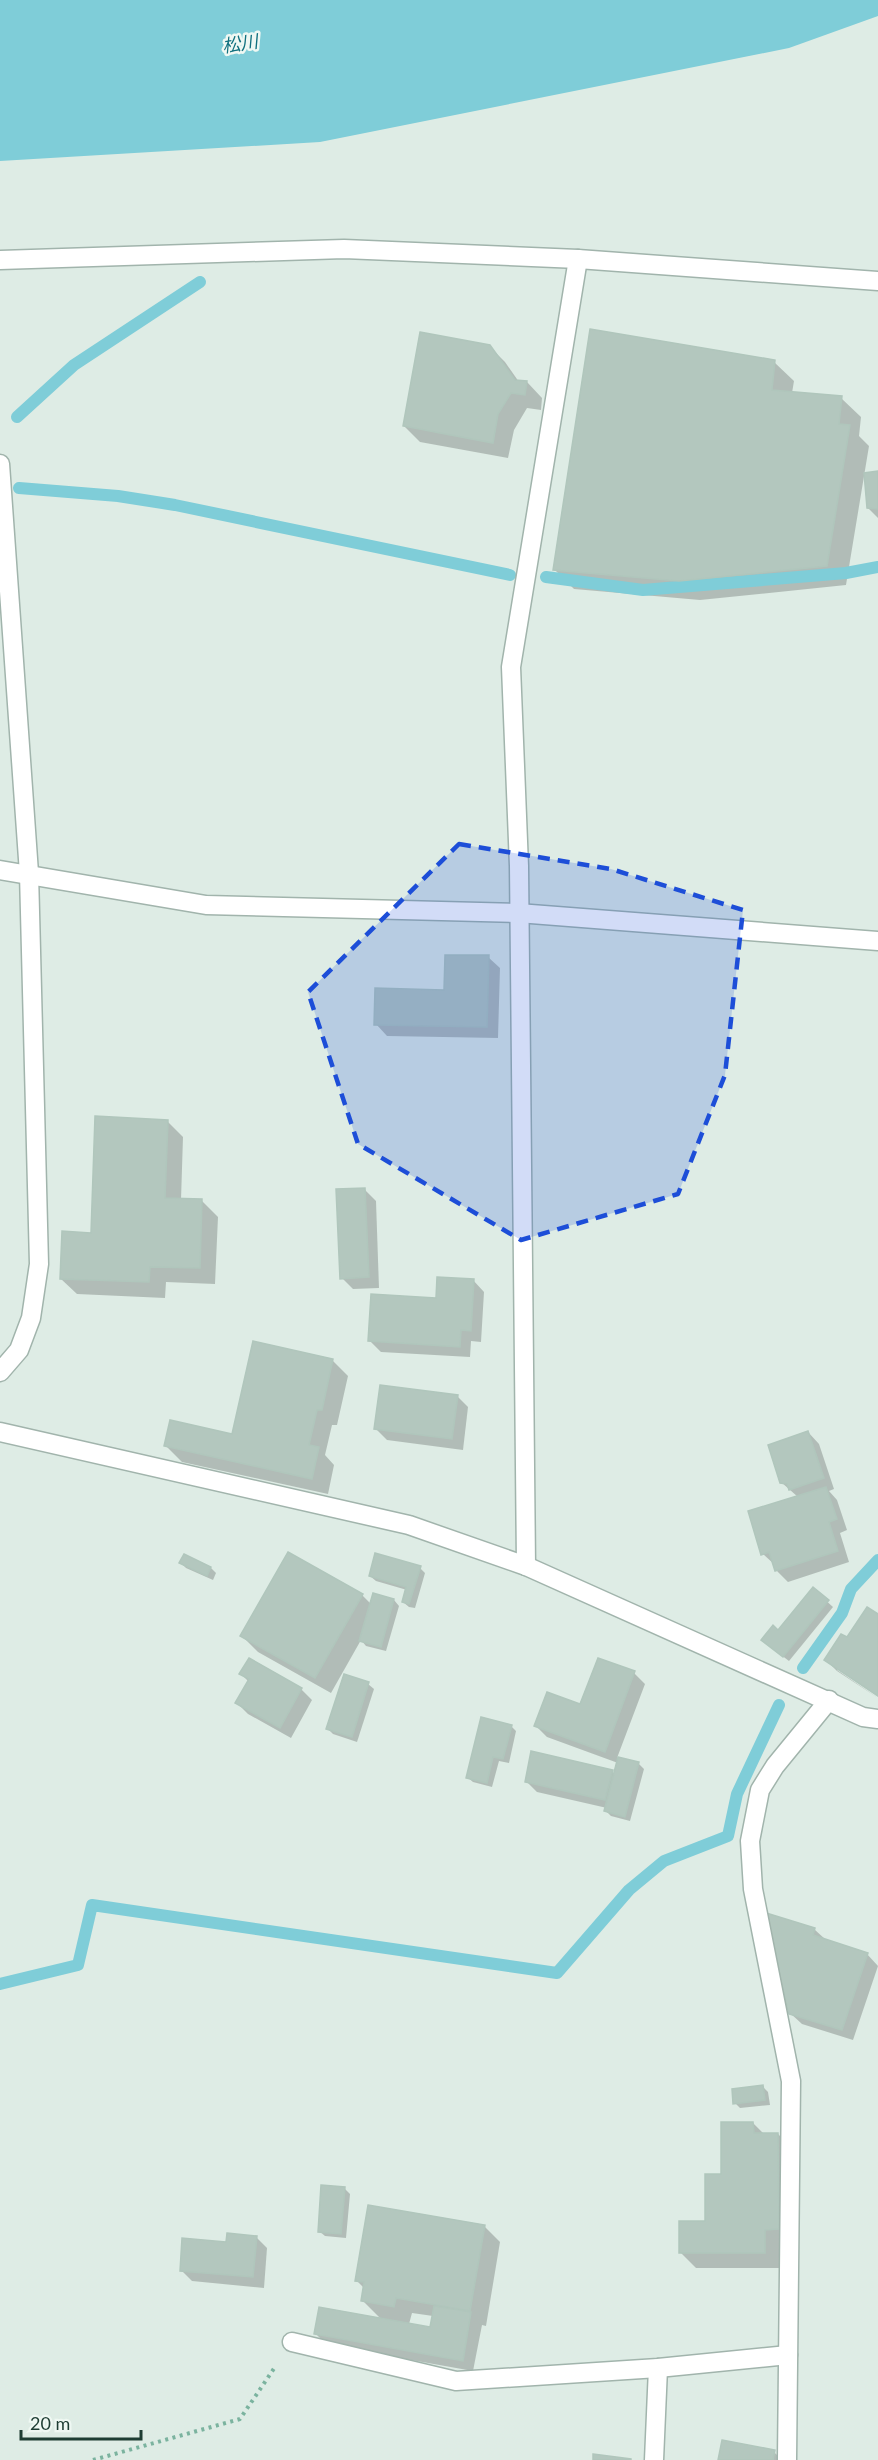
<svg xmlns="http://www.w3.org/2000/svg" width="878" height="2460" font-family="Lato,'Noto Sans JP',sans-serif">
	<rect width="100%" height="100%" fill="#deece5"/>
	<path fill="#7fcdd8" d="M0,0h878v16l-89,32 -469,94 -320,19z"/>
	<g fill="#0003" fill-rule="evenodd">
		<path d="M489,346l16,16 14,20h8l15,16 -1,12 -14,-2 -13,22 -6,28 -88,-16 -16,-16z"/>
		<path d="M774,362l20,19 -2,12 49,5 20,19 -2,19 10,10 -23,139 -146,15 -126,-11 -19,-19z"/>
		<path d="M878,473v45l-10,-10z"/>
		<path d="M488,957l12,11 -2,70 -111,-2 -11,-12 69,-33z"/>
		<path d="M167,1121l16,16 -2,63 21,1 16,16 -3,67 -49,-2 -1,16 -88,-4 -16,-15z"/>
		<path d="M365,1190l11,11 3,87 -26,1 -11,-11z"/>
		<path d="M473,1280l11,12 -3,50 -10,-1 -1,16 -89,-5 -11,-11 67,-42z"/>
		<path d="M332,1360l16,16 -11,49h-5l-7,30 9,10 -6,29 -146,-32 -16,-16 67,-10z"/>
		<path d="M457,1396l11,11 -5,43 -76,-10 -11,-11z"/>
		<path d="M808,1432l11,12 15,45 -5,2 8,9 10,30 -7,3 9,29 -61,20 -11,-11 -2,-6 -12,-11 35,-57 -17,-15z"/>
		<path d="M184,1556l27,12 5,5 -3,7 -27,-12 -5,-5z"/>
		<path d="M420,1568l5,5 -10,35 -6,-1 -6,-5 4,-12 -31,-9 -6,-5z"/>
		<path d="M813,1589l20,18 -44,54 -21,-16z"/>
		<path d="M362,1595l9,9 23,-4 5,6 -13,45 -20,-5 -5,-6 -30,53 -73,-41 -16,-16z"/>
		<path d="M878,1616v78l-41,-27v3l41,28 -41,-27 -11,-11 22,-21z"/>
		<path d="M634,1673l11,11 -28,74 21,5 6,6 -14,52 -19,-5 -5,-5 1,-3 -70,-16 -11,-11 86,-10 3,4 3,-12 -71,-26 -11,-11 45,-20z"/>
		<path d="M241,1674l60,15 11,11 -21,38 -43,-24 -11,-11 12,-21z"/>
		<path d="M368,1684l6,5 -17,53 -24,-8 -5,-5z"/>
		<path d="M511,1726l5,5 -7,32 -10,-2 -7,26 -19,-5 -6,-5z"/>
		<path d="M814,1929l12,11 41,14 11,12 -25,74 -51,-16 -12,-11z"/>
		<path d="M763,2087l5,5 2,13 -30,3 -5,-5z"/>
		<path d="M753,2123l11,11h14l16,16 -14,118h-84l-16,-16 27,-30 15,-47z"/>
		<path d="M345,2189l5,5 -4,44 -21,-2 -6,-5z"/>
		<path d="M484,2226l16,16 -14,84 -4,-1 -9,46 -146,-26 -11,-11 66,-14 -20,-20 2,-12 -8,-8zM412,2313l21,3 -2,12 -22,-4z"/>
		<path d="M256,2237l11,11 -3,40 -72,-7 -11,-11 46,-26z"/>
		<path d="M774,2452l8,8h-62z"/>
	</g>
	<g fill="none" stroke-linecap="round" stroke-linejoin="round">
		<g stroke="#7fcdd8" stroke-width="12">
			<path d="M17,417l57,-52 126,-83"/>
			<path d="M19,488l99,8 57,9 335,70"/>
			<path d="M546,577l97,13 203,-17 32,-6"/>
			<path d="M803,1668l39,-55 9,-24 27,-29"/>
			<path d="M0,1984l78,-19 14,-60 465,68 72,-83 35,-29 64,-25 9,-42 42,-89"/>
		</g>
	</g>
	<g fill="#b3c7be" stroke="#b0c6bc" stroke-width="1.5">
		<path d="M590,329l185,31 -3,30 70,6 -3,28 11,1 -23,141 -148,15 -126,-11z"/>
		<path d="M420,332l70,13 25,35 12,1 -2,14 -14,-2 -13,21 -5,29 -90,-17z"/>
		<path d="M878,471v38l-11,-1 -3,-35z"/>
		<path d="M445,955h44l-2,72 -113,-2 1,-37 69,2z"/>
		<path d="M95,1116l73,4 -3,78 37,1 -2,69 -50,-1 -1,15 -89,-3 2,-48 29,2z"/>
		<path d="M365,1188l4,89 -29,2 -4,-90z"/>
		<path d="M437,1277l37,2 -3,52 -10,-1 -1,17 -92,-6 3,-47 65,4z"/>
		<path d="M253,1341l80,18 -11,51h-5l-8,35 10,2 -7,32 -148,-33 6,-26 62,14z"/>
		<path d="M380,1385l78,10 -6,44 -78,-10z"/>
		<path d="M808,1431l16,47 -35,12 -2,-6 -7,-1 -12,-38z"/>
		<path d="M826,1487l11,32 -8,3 9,29 -63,20 -6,-19 -8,3 -13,-44z"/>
		<path d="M288,1552l75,42 -48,84 -75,-42z"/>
		<path d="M375,1553l46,13 -12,38 -7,-2 4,-15 -37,-11z"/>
		<path d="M184,1554l27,13 -4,9 -28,-13z"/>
		<path d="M813,1587l16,13 -46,57 -22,-17 12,-15 5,5z"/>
		<path d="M373,1593l21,6 -13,48 -22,-6z"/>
		<path d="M867,1607l11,7v82l-54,-36 17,-26 6,3z"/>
		<path d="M249,1658l53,30 -22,40 -45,-25 14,-24 -10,-5z"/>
		<path d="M598,1658l37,13 -30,81 -71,-26 13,-34 33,12z"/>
		<path d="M344,1674l25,8 -17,55 -26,-8z"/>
		<path d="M481,1717l31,8 -9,34 -10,-2 -6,26 -21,-5z"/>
		<path d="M531,1751l82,19 -8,30 -80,-18z"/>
		<path d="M618,1757l21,5 -14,55 -21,-6z"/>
		<path d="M763,1912l52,16 -2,7 55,18 -26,77 -53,-16z"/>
		<path d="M763,2085l2,15 -32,4 -1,-15z"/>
		<path d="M721,2122h32l1,11h24l1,96 -14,1v23h-86v-32h26v-47h16z"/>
		<path d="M321,2185l24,2 -4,47 -23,-2z"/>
		<path d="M368,2205l117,20 -15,86 -74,-13 -2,9 -33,-6 3,-19 -9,-1z"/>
		<path d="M227,2233l30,3 -4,41 -73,-6 2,-33 44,4z"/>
		<path d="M434,2306l37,6 -8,49 -149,-27 5,-27 111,20z"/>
		<path d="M722,2440l53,10 -2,10h-55z"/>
		<path d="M593,2454l38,5v1h-38z"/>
	</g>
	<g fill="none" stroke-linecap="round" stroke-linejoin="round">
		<g stroke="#a1b4ac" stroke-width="21">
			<g id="service">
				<path d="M292,2342l164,39 202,-13 130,-13"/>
				<path d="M654,2460l4,-92"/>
			</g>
		</g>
		<g stroke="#a1b4ac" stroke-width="21">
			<g id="minor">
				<path d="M0,464l29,409 10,391 -8,54 -12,32 -19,22"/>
				<path d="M0,870l206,35 312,8 360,28"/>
				<path d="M0,1432l409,93 117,41 337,151 15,2"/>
				<path d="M526,1566l-7,-700 -8,-199 67,-408"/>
				<path d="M787,2460l4,-379 -38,-192 -3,-48 10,-51 15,-24 54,-66"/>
			</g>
		</g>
		<g stroke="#a1b4ac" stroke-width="21">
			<path id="tertiary" d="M0,260l344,-11 234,10 300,22"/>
		</g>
		<path stroke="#7bb39f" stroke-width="4" stroke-dasharray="3 4.5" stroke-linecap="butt" d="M93,2460l147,-41 35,-52"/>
		<use href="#service" stroke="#fff" stroke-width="18"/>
		<use href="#minor" stroke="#fff" stroke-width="18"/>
		<use href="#tertiary" stroke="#fff" stroke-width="18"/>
	</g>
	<path fill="#1d4ed8" fill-opacity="0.2" stroke="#1d4ed8" stroke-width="4.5" stroke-dasharray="12 8" stroke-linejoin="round" d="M459,844l152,25 132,41 -18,165 -47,119 -157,46 -163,-96 -50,-152z"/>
	<g text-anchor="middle" stroke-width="5" stroke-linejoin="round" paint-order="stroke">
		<g font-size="18" font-style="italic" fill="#11717f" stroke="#eff8f3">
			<text transform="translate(240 44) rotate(-9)" y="6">松川</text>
		</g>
	</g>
	<path d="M21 2430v9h120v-9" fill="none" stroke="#1e3d33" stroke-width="3"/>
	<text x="30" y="2430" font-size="18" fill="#1e3d33" stroke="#eff8f3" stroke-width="4.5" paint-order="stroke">20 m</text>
</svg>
